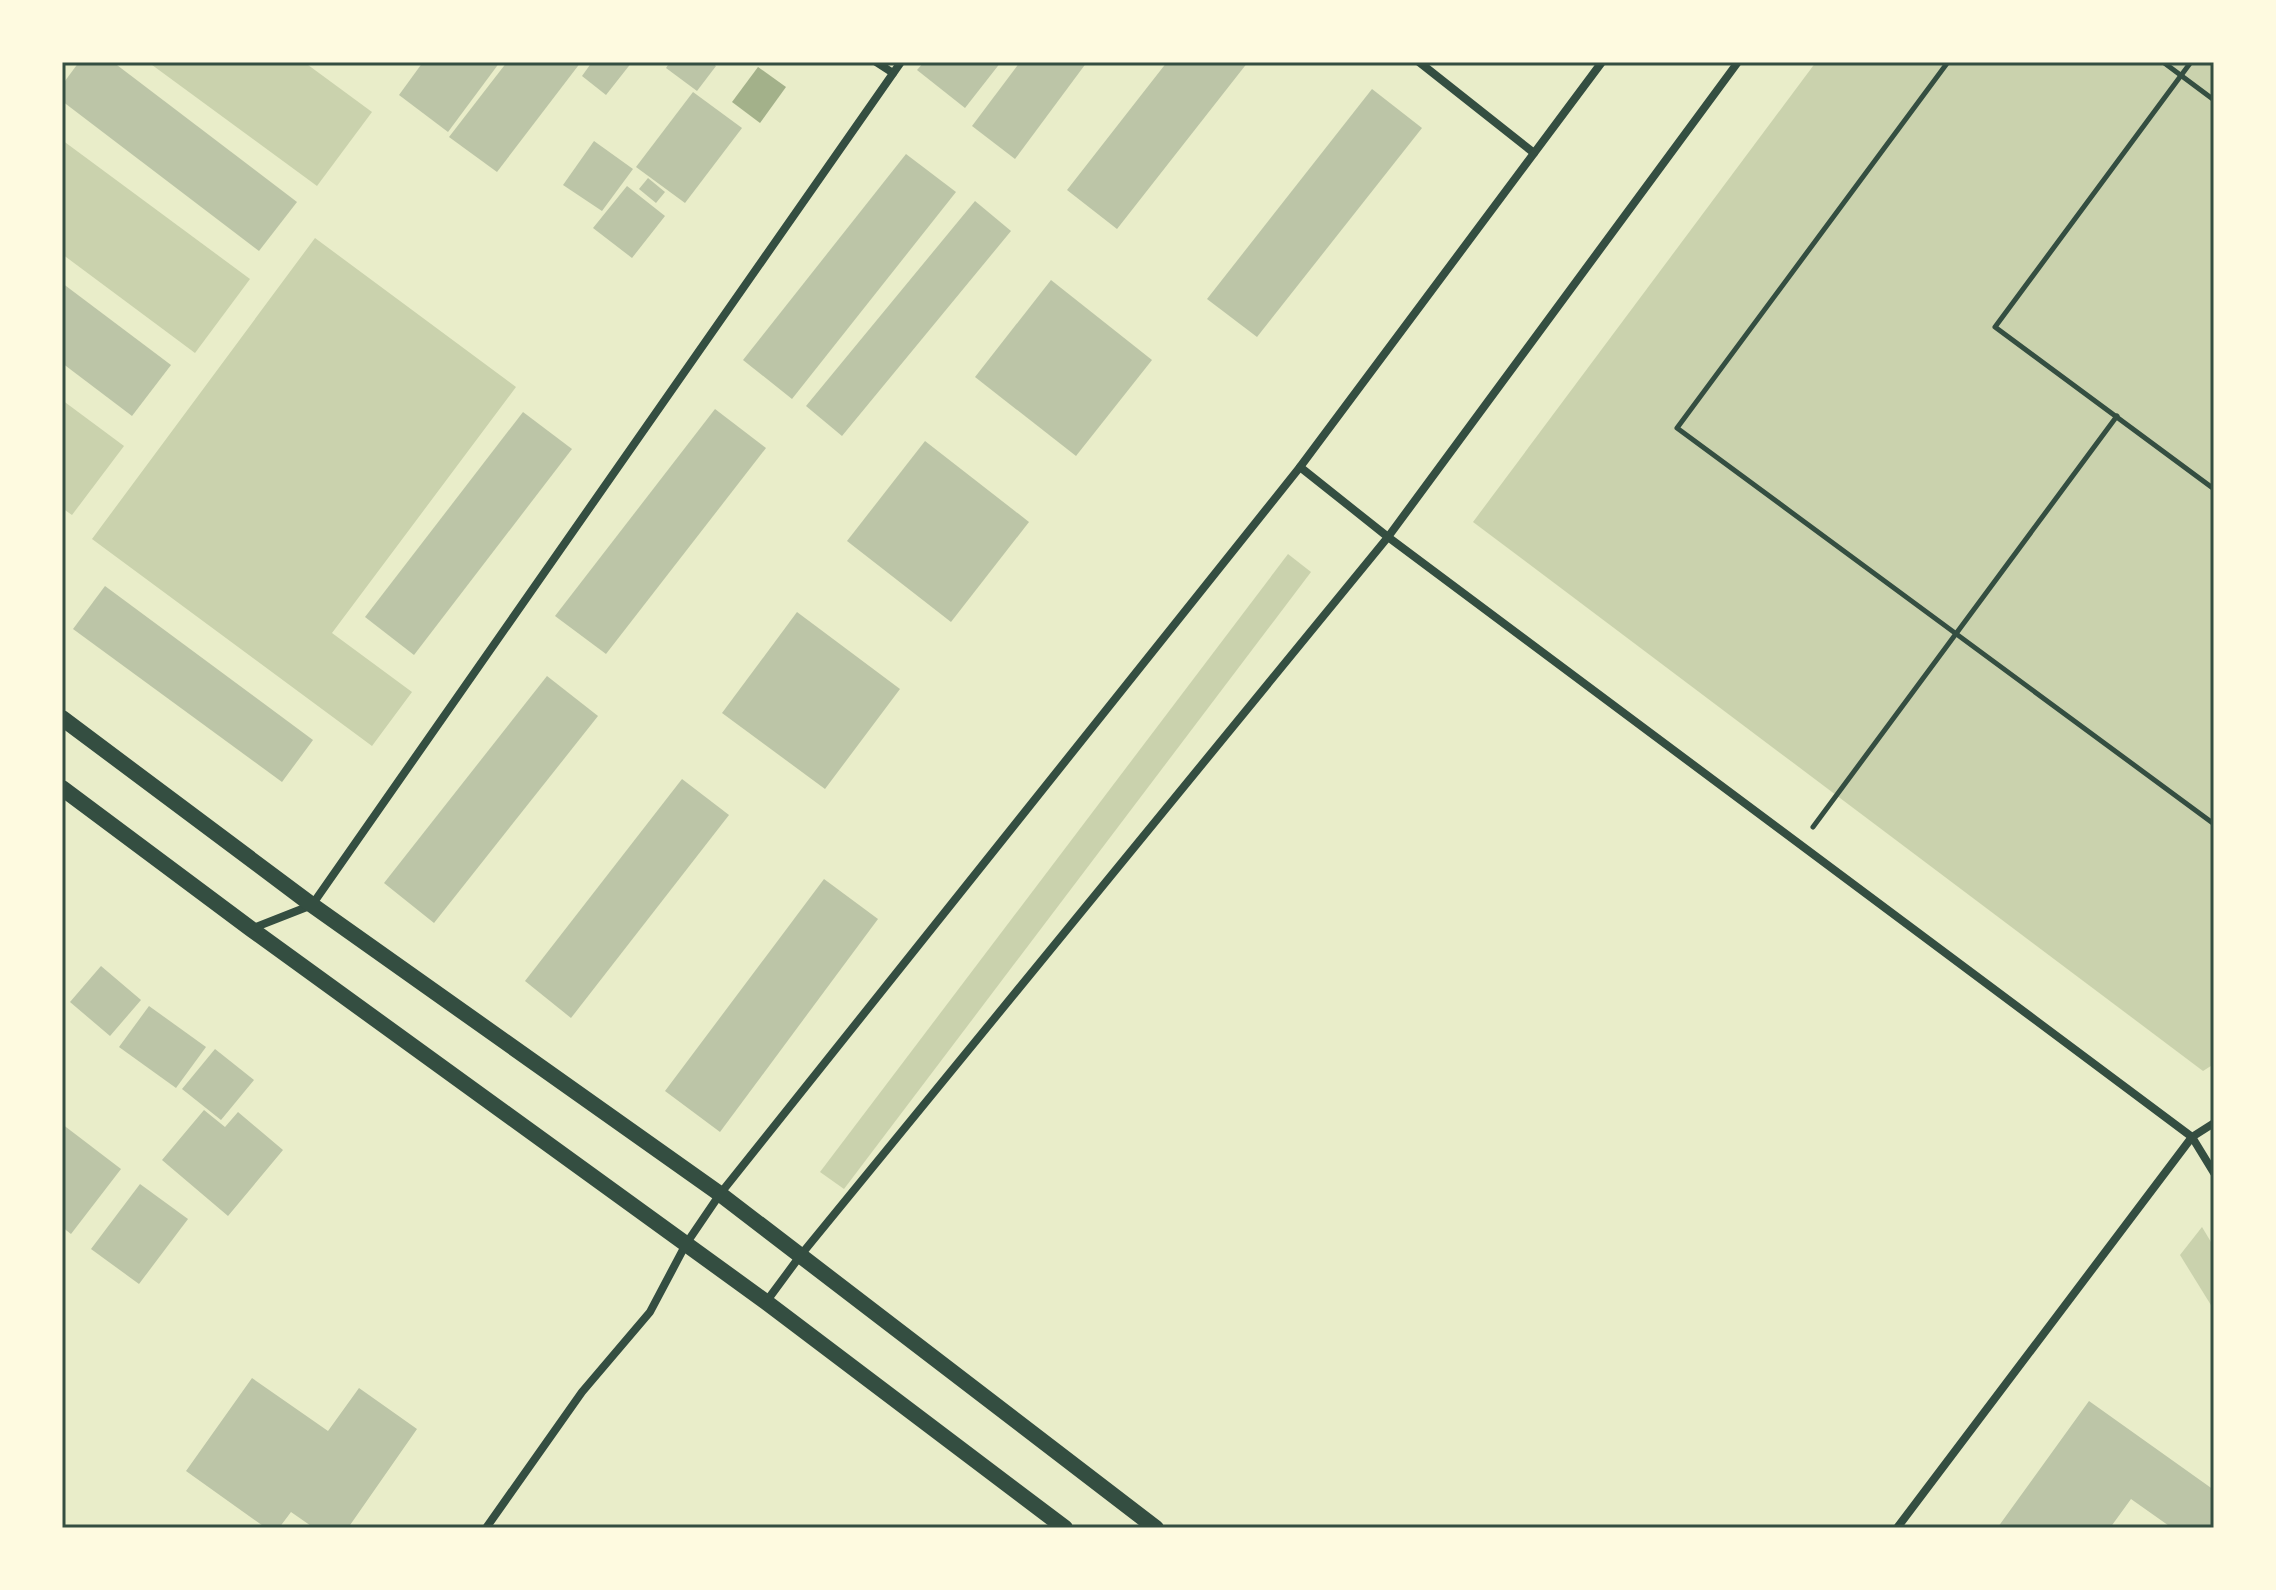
<svg xmlns="http://www.w3.org/2000/svg" width="2276" height="1590" font-family="Poppins,sans-serif">
	<rect width="100%" height="100%" fill="#e9edc9"/>
	<g fill="#cad2ad">
		<path d="M148,62h156l68,50 -55,74z"/>
		<path d="M1816,62h398v1002l-11,7 -730,-549z"/>
		<path d="M62,140l188,139 -55,74 -133,-99z"/>
		<path d="M315,238l201,149 -184,246 80,59 -40,54 -280,-207z"/>
		<path d="M62,400l62,46 -52,69 -10,-7z"/>
		<path d="M1288,554l23,18 -467,617 -24,-17z"/>
		<path d="M2202,1227l12,20v63l-34,-55z"/>
	</g>
	<path fill="#a3b18a" d="M758,67l28,20 -26,36 -28,-21z"/>
	<g fill="#bcc5a7">
		<path d="M79,62h34l184,140 -38,49 -197,-150v-16z"/>
		<path d="M423,62h77l-52,70 -49,-37z"/>
		<path d="M507,62h74l-84,110 -48,-35z"/>
		<path d="M592,62h40l-26,33 -24,-19z"/>
		<path d="M670,62h41l5,4 -19,25 -31,-23z"/>
		<path d="M924,62h77l-36,46 -48,-38z"/>
		<path d="M1020,62h67l-72,97 -43,-33z"/>
		<path d="M1167,62h81l-131,167 -50,-39z"/>
		<path d="M1372,89l50,39 -165,209 -50,-38z"/>
		<path d="M693,92l49,36 -57,75 -49,-36z"/>
		<path d="M594,141l39,28 -31,42 -39,-26z"/>
		<path d="M906,154l50,38 -164,207 -49,-39z"/>
		<path d="M648,178l17,14 -9,11 -17,-14z"/>
		<path d="M627,186l38,30 -33,42 -39,-30z"/>
		<path d="M975,201l36,30 -169,205 -36,-30z"/>
		<path d="M1051,280l101,80 -76,96 -101,-79z"/>
		<path d="M62,283l109,82 -39,51 -70,-53z"/>
		<path d="M715,409l51,39 -160,206 -51,-38z"/>
		<path d="M523,412l49,37 -158,206 -49,-38z"/>
		<path d="M925,441l104,81 -78,100 -104,-81z"/>
		<path d="M105,586l208,154 -31,42 -209,-153z"/>
		<path d="M797,612l103,77 -75,100 -103,-76z"/>
		<path d="M547,676l51,40 -164,207 -50,-40z"/>
		<path d="M682,779l47,36 -158,203 -46,-37z"/>
		<path d="M824,879l54,40 -158,213 -55,-41z"/>
		<path d="M101,966l40,34 -31,36 -40,-34z"/>
		<path d="M149,1006l57,41 -30,41 -57,-41z"/>
		<path d="M215,1049l39,31 -33,40 -39,-31z"/>
		<path d="M204,1110l21,17 13,-15 45,38 -55,66 -66,-56z"/>
		<path d="M62,1124l59,45 -50,65 -9,-7z"/>
		<path d="M140,1184l48,35 -49,65 -48,-35z"/>
		<path d="M252,1378l76,53 31,-43 58,41 -69,99h-34l-23,-16 -12,16h-13l-80,-57z"/>
		<path d="M2089,1401l125,89v38h-42l-41,-29 -21,29 -112,-1z"/>
	</g>
	<g fill="none" stroke-linecap="round" stroke-linejoin="round">
		<g stroke="#344e41" stroke-width="5">
			<path d="M1948,62l-271,366 537,396"/>
			<path d="M2163,62l51,38"/>
			<path d="M2191,62l-196,265 219,162"/>
			<path d="M1813,827l304,-411"/>
		</g>
		<g stroke="#344e41" stroke-width="8">
			<path d="M876,62l17,11"/>
			<path d="M1419,62l115,91"/>
			<path d="M1300,467l88,70 804,600 22,-14"/>
			<path d="M251,929l61,-24 589,-843"/>
			<path d="M766,1302l34,-46 588,-719 350,-475"/>
			<path d="M486,1528l96,-136 68,-80 36,-68 34,-50 580,-727 302,-405"/>
			<path d="M1897,1528l295,-391 22,36"/>
		</g>
		<g stroke="#344e41" stroke-width="16">
			<path d="M62,718l250,187 408,289 436,334"/>
			<path d="M62,788l189,141 515,373 299,226"/>
		</g>
	</g>
	<rect width="2276" height="1590" fill="none" stroke="#fefae0" stroke-width="128"/>
	<rect x="64" y="64" width="2148" height="1462" fill="none" stroke="#344e41" stroke-width="3"/>
</svg>
